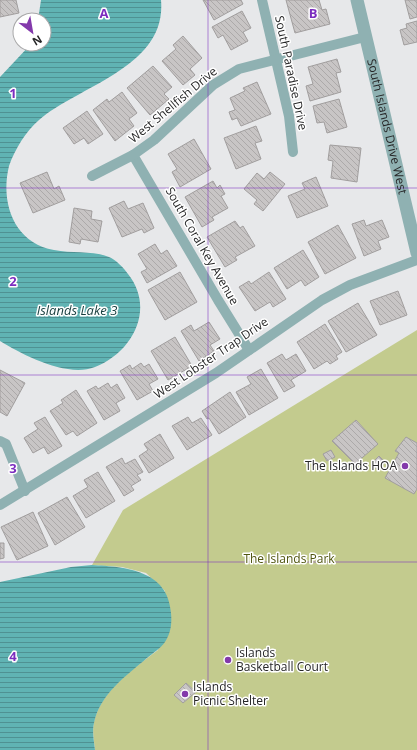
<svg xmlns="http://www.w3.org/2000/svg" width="417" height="750" font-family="'Open Sans',sans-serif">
	<defs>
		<pattern id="water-rules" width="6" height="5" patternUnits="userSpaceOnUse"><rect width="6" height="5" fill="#60b3b3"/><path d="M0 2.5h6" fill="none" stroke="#4f9192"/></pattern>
		<pattern id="building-back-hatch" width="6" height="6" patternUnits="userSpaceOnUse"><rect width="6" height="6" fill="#c8c5c5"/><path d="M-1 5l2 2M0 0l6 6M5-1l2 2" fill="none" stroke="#aca9a9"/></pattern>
	</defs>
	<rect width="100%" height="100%" fill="#e7e8ea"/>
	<path fill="#c3cb8e" d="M417,330v420h-322c-1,-9 -3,-19 -1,-28 7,-31 39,-53 64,-72l7,-59 -19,-18 -24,-6 -30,-2 31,-55z"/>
	<g fill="url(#water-rules)">
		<path d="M41,0h120c6,67 -81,85 -122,120 -13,11 -24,29 -30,46 -9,37 5,77 45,84 18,4 38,0 55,7 7,3 15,11 19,17 28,35 4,79 -33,93 -28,11 -72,-12 -95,-26v-264l31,-33h13v-24h-6z"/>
		<path d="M92,565c34,2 76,5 79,48 1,10 0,20 -6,29 -5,7 -12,11 -18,16 -21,18 -47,36 -53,65 -2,8 0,18 1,27h-95v-168l71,-15z"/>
	</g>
	<g fill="url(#building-back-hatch)" stroke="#a19e9e">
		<path d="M0,0h16l3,13 -19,4z"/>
		<path d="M203,0h38l2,4 -29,16z"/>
		<path d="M286,0h33l3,10 4,-1 4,15 -35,9z"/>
		<path d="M405,0h12v17l-7,2z"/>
		<path d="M242,11l9,17 -8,4 5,9 -17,9 -8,-15 -5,3 -6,-11z"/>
		<path d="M417,21v21l-13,3 -4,-15 7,-2 -1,-4z"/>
		<path d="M183,36l19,22 -12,11 5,6 -12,10 -21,-24 14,-12 -3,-4z"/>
		<path d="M337,59l4,13 -5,1 5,19 -31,9 -4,-15 7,-2 -5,-17z"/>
		<path d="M153,66l19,21 -8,7 5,5 -19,16 -23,-27z"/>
		<path d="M257,82l14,32 -30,12 -4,-8 -5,2 -3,-8 6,-2 -5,-12 15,-7 -2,-3z"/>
		<path d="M122,92l15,21 -8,6 5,7 -19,15 -22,-31 14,-11 2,3z"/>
		<path d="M339,99l8,28 -20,6 -3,-11 -7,1 -4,-17z"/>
		<path d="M87,111l16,23 -15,10 -4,-6 -10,6 -11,-16z"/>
		<path d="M256,126l6,15 -7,2 6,16 -25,10 -12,-31z"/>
		<path d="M194,139l17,30 -31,18 -8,-15 5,-3 -9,-15z"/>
		<path d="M330,145l31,3 -4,34 -26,-4 2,-17 -5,-1z"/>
		<path d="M47,172l7,17 5,-3 6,14 -32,13 -13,-30z"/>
		<path d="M270,172l15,12 -22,27 -9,-7 3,-4 -13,-11 13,-16 7,6z"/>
		<path d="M316,177l12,29 -31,12 -9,-22 17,-7 -3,-6z"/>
		<path d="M213,181l4,7 3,-3 5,9 -4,2 7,12 -16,9 2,3 -12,7 -17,-30z"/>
		<path d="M124,201l4,8 15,-6 11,25 -10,5 -2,-4 -20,8 -13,-29z"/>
		<path d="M74,208l18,3 -1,8 11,2 -4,21 -17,-3 -1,5 -11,-2z"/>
		<path d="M364,220l2,6 16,-6 7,17 -11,4 3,8 -17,7 -12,-32z"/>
		<path d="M235,221l5,7 3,-2 12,20 -20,11 2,3 -12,7 -18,-30z"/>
		<path d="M338,225l18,33 -31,16 -17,-32z"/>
		<path d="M155,244l6,10 6,-4 10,16 -30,17 -6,-11 6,-3 -9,-15z"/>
		<path d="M303,250l16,27 -14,9 -4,-6 -14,9 -13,-21z"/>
		<path d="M180,272l17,30 -32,18 -17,-30z"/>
		<path d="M269,272l17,27 -13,8 -3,-5 -15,9 -16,-24 10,-6 2,3z"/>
		<path d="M398,291l9,24 -27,10 -10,-24z"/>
		<path d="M358,303l19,32 -31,17 -18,-31z"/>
		<path d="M209,322l11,17 -10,6 4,6 -15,10 -18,-30 10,-6 3,6z"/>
		<path d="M325,324l17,28 -6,4 2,3 -8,5 -3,-3 -13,8 -17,-27z"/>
		<path d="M175,337l17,29 -24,14 -17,-29z"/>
		<path d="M282,354l4,6 10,-6 10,17 -15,9 4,6 -11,6 -17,-29z"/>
		<path d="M141,363l3,4 5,-3 9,15 -9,5 4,7 -16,9 -17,-29 10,-6 2,4z"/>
		<path d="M261,369l17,29 -29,17 -13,-23 15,-8 -4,-7z"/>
		<path d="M0,370l25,13 -18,33 -7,-4z"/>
		<path d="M108,383l3,5 6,-4 8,14 -9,5 4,8 -16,9 -17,-29 9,-5 2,3z"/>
		<path d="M76,390l21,33 -20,13 -4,-5 -7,4 -16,-24 13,-8 -2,-3z"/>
		<path d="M230,392l16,25 -27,17 -10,-16 -2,1 -5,-8z"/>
		<path d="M45,417l17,29 -14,8 -4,-7 -11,6 -9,-15 14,-9 -4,-6z"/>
		<path d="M188,417l4,6 9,-5 11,17 -25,15 -15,-24z"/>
		<path d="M356,420l22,24 -23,20 -23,-23z"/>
		<path d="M160,434l14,24 -25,15 -10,-17 9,-6 -4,-6z"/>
		<path d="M406,437l11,6v46l-3,5 -29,-16 14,-25 -4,-2z"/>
		<path d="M331,450l4,7 -8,4 -4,-7z"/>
		<path d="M379,456l6,6 -7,8 -7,-6z"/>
		<path d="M122,458l3,6 10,-5 8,13 -6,3 4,5 -10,6 3,4 -10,6 -18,-29z"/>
		<path d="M98,472l17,29 -29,17 -13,-22 15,-9 -4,-7z"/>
		<path d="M67,497l18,30 -30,18 -17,-32z"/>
		<path d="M33,512l15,34 -31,14 -16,-33z"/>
		<path d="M0,543h4v15l-4,1z"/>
		<path d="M186,683l10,9 -13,11 -9,-8z"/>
	</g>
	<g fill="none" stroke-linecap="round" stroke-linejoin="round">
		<g stroke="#8fb1b2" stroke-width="10">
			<path d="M262,0l27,116 4,36"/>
			<path d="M133,155l85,145 31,50"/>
			<path d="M92,176l41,-21 21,-15 59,-55 26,-16 126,-32"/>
			<path d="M0,441l6,3 19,47"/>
			<path d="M0,505l216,-132 106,-73 28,-15 67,-25"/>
		</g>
		<path stroke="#8fb1b2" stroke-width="13" id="s1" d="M357,0l60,253"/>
	</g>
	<path fill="none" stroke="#7b2cbf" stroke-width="1" stroke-opacity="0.55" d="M208,0v750M0,188h417M0,375h417M0,562h417"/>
	<g fill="#8339ab" stroke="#fff" stroke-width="1.5">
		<circle cx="405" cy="466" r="4"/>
		<circle cx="228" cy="660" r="4"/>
		<circle cx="185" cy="694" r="4"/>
	</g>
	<g text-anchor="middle" stroke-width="3" stroke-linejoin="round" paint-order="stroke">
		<g font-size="12" fill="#262627" stroke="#fff">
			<text transform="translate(291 73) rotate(78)" y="4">South Paradise Drive</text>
			<text transform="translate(173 105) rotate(-40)" y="4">West Shellfish Drive</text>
			<text dy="4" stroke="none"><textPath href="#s1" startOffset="130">South Islands Drive West</textPath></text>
			<text transform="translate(202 246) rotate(60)" y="4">South Coral Key Avenue</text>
			<text transform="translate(211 358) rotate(-34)" y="4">West Lobster Trap Drive</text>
		</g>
		<g font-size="12" fill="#262627" stroke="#fff" text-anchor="start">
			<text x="397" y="470" text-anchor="end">The Islands HOA</text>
			<text x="236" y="657">Islands<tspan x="236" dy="14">Basketball Court</tspan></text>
			<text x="193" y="691">Islands<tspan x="193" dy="14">Picnic Shelter</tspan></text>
		</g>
		<g font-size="12" fill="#50550f" stroke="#fff">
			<text x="289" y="563">The Islands Park</text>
		</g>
		<g font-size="13" font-style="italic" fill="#163e3e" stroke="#fff">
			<text x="77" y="315">Islands Lake 3</text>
		</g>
	</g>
	<g font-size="13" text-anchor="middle" font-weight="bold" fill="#7b2cbf" stroke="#fff" stroke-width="3" stroke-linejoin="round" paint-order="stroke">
		<text x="104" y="18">A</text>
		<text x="313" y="18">B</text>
		<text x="13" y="98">1</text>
		<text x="13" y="286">2</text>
		<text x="13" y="473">3</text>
		<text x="13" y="661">4</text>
	</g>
	<g transform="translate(32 32) rotate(149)"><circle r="19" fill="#ffffff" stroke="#a8a8a9"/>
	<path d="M0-3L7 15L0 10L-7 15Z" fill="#8339ab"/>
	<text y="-6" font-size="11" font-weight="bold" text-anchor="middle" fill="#262627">N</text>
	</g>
</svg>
